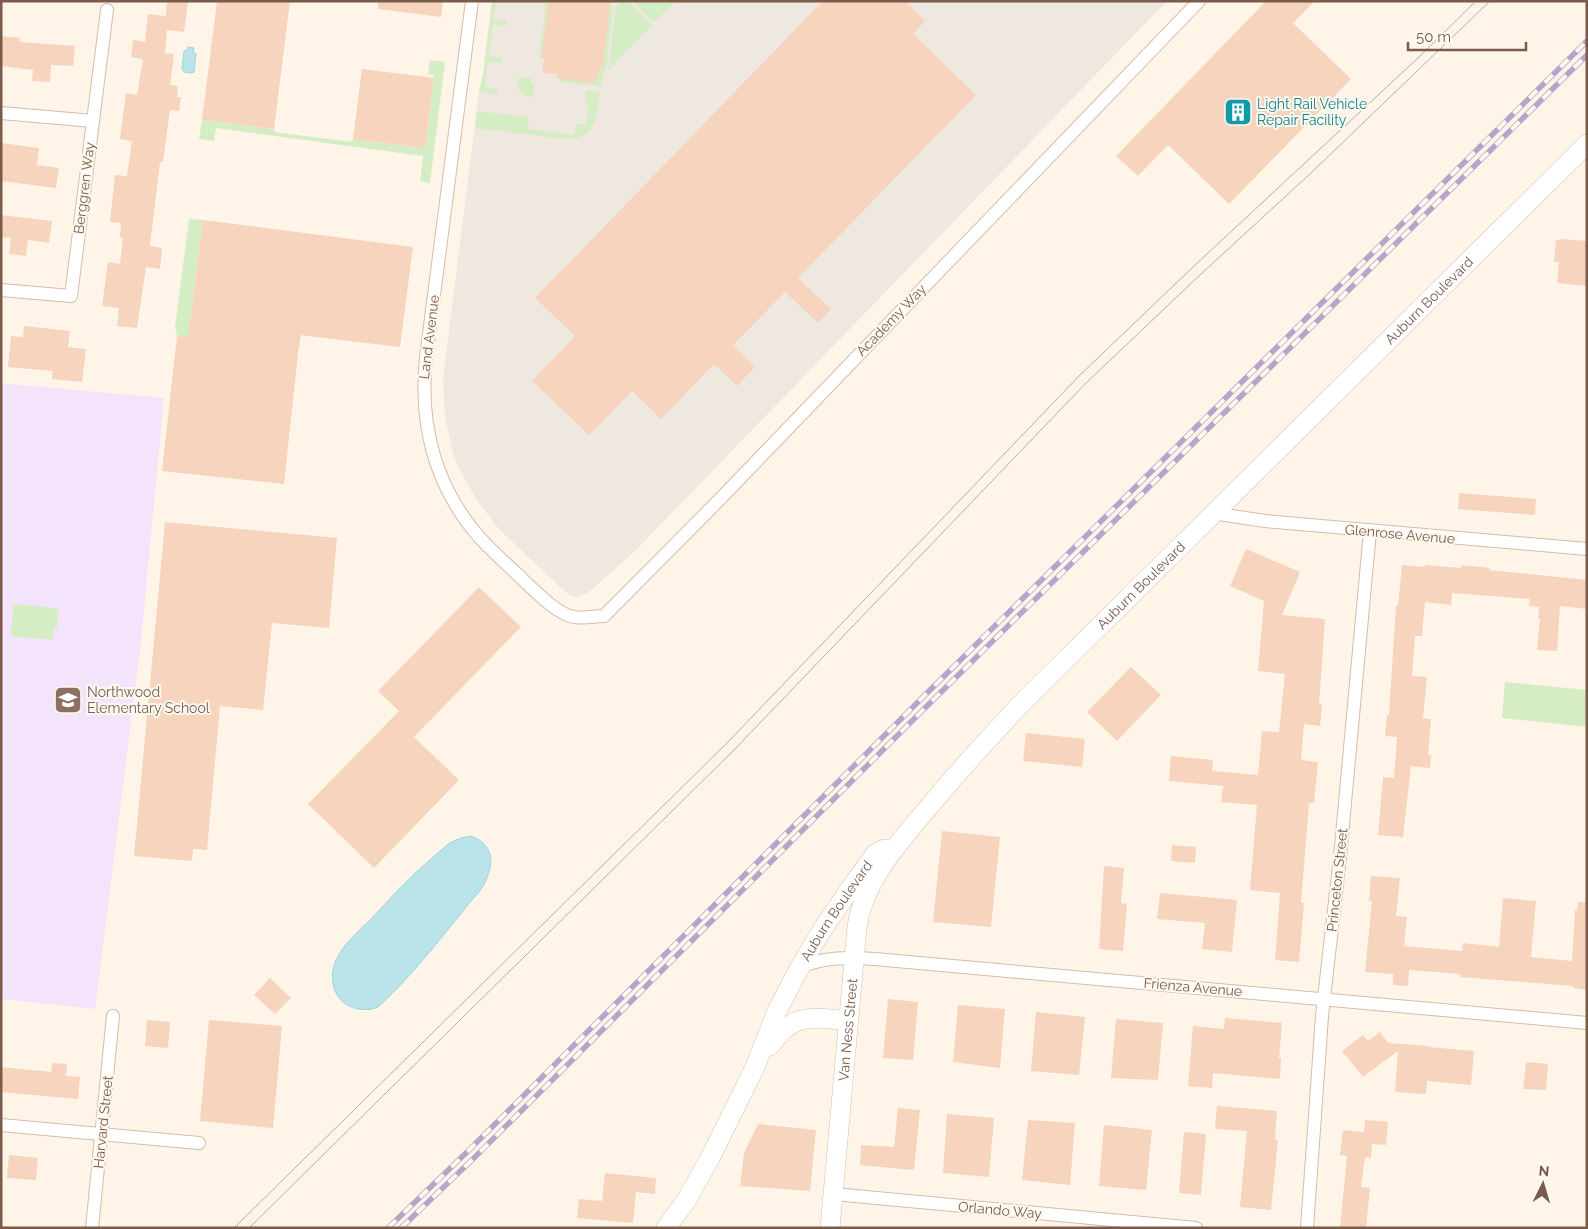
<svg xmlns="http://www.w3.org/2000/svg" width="1588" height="1229" font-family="Raleway,sans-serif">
	<rect width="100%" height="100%" fill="#fef5e8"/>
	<path fill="#efe8e1" d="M492,1h675l-533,551 -45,40 -11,5 -7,-1 -7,-5 -65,-62 -21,-27 -20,-35 -5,-14 -8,-34 -2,-40 36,-287 4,-18z"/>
	<path fill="#f3e4fb" d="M1,383l163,15 -23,243 -46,368 -94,-10z"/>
	<g fill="#d5edc5">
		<path d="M492,1h4l-3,18 12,1 2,3 -1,3 -13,-2 -4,32 12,2 1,4 -1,1 -13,-1 -3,25 12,2 1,4 -2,1 -17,-2 4,-18z"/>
		<path d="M546,1h3l-8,57h-2z"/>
		<path d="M620,1h8l24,24 -45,47 2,-9 7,-58 3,1z"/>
		<path d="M632,1h44l-22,21z"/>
		<path d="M607,4l6,1 -6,57 -7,25 -43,-6 1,-3 36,5 1,-4h3l1,-13h4l7,-57 -3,-1z"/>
		<path d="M430,60l15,2 -15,121 -10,-2 3,-25 -207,-28 -2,13 -15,-2 3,-19 72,9v3l78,10 1,-3 72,9 9,-70 -1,-3 -5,-1z"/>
		<path d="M519,77l12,1v5h4l-3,14c-12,1 -17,-10 -13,-20z"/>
		<path d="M586,90l14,2c-3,23 -4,49 -36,47l-89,-11 2,-17 52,6 -1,12 46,6 2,-11h10l3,-19 -4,-3z"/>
		<path d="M189,219l14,1 -13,101 111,14 -2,14 -122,-13 -2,-9z"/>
		<path d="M13,604l45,4 -1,20h-3l-1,12 -42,-4z"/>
		<path d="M1505,682l82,8v37l-85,-9z"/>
	</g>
	<g fill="#bae3ea" stroke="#a0d3dd">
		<path d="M188,47l6,1 -1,3 3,3 -2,18 -3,1 -7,-1 -2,-3 2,-18 4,-1z"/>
		<path d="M471,836c21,8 24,24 15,44 -4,11 -16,21 -23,31 -27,33 -53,67 -85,96 -9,4 -20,3 -29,-1 -17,-9 -20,-29 -13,-46 8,-17 24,-30 37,-43 19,-21 38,-41 59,-59 6,-5 12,-11 18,-15 7,-4 13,-6 21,-7z"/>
	</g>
	<g fill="#f6d4bd">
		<path d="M167,1h21l-4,31 -17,-2 -2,23 9,1 -4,31 8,1 -1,11h4l-2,14 -9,-1 -7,52h-3l-10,84 12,2 -2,21 -14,-2 -9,61 -20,-2 2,-18 -17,-2 6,-44 12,2 3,-26 -3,-1 1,-14 -11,-1 5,-47 12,1 5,-35 -12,-2 6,-46 11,2 6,-36 -12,-2 2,-17 12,2 3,-28 18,2z"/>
		<path d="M217,1h73l-16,128 -72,-9z"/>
		<path d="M378,1h65l-2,16 -63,-8z"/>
		<path d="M549,1h62l-8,65h-3l-2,13h-3l-1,4 -38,-5 1,-4 -15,-1 2,-14 -3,-1z"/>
		<path d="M823,1h82l20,20 -12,13 63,61 -178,183 33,31 -13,14 -33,-31 -52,53 22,22 -18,19 -23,-22 -53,55 -29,-28 -43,44 -57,-54 43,-45 -40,-38z"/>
		<path d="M1266,1h49l-22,22 58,56 -122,125 -61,-59 -30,31 -22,-20z"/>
		<path d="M1,36l19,2v4l55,4 -2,20 -22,-1 -1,17 -18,-1 1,-11 -32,-4z"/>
		<path d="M362,69l72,9 -9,70 -72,-9z"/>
		<path d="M1,143l38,5 -2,17 22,3 -3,20 -55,-7z"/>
		<path d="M1,215l51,6 -3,22 -21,-3 -2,16 -17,-2 2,-16 -10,-1z"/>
		<path d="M203,220l210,27 -13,100 -100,-12 -16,149 -122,-13 15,-135 11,1z"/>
		<path d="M1561,239l26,2v45l-30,-3 2,-21h-5l2,-22h5z"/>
		<path d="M24,326l46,5 -2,16 18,2 -4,33 -30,-3 1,-8 -45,-4 3,-31 12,1z"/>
		<path d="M1459,493l77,6 -1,16 -77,-6z"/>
		<path d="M165,522l172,16 -8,90 -57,-5 -9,87 -43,-4 -13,144 -14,-1 -1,12 -58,-5z"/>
		<path d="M1246,549l54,23 -18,43 43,4 -6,85h3l-2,22 -16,-2 -3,36 17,2 -4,41h-5l-8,100h3l-5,59 -24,-2 5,-67 -30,-3 7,-85 -36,-3 2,-16 -54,-5 2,-25 42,4 -1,11 46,4 4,-44 17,1 6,-58 -27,-3 6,-70 -34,-15z"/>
		<path d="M1402,565l23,2v-2l36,3v-3l29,3 -1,2 98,10v29l-27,-3 -3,45 -20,-1 3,-32h-2l1,-11 -10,-1 1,-7 -78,-6 -1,12 -26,-3 -3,34h-7l-3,40 15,1 -4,41 8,1 -3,36h3l-1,13 -19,-2 -8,71 -25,-2 5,-58 11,1 3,-41 -12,-1 2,-21h2l7,-110 2,1z"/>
		<path d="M479,587l42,40 -107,110 45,43 -85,88 -66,-64 91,-93 -21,-20z"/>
		<path d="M1131,667l30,28 -44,46 -30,-29z"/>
		<path d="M1026,733l59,6 -3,28 -59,-6z"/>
		<path d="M942,831l58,6 -9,90 -58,-5z"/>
		<path d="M1172,845l24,2 -1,16 -24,-2z"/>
		<path d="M1104,866l20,2 -3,35 6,1 -4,47 -24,-2z"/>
		<path d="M1371,876l29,2 -4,38 11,1 -3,29 58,5 1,-8 36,4 4,-49 33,3 -5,56 41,4 3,-51 2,1 1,-9h9v88l-14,-2v-2l-113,-9v-3l-51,-4 -1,16 -15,-1v-11l-28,-2 7,-71h-3z"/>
		<path d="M1160,893l77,7 -5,52 -30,-3 3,-26 -48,-4z"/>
		<path d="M270,978l21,20 -16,16 -21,-19z"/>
		<path d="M888,999l30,3 -5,58 -30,-2z"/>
		<path d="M958,1005l47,4 -5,59 -47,-6z"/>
		<path d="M1036,1012l49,5 -6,58 -48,-4z"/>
		<path d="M1225,1018l57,5 -3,35h2l-1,21 -67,-6 -1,15 -24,-2 5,-60 31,3z"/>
		<path d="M1116,1019l47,4 -5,57 -47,-2z"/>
		<path d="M147,1020l23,2 -2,26 -23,-2z"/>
		<path d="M209,1020l73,6 -9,102 -73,-7z"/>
		<path d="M1380,1032l8,11 41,3v1l45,4 -3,34 -44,-4 -1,13 -31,-2 3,-41 -35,26 -21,-26 21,-16 5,6z"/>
		<path d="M1526,1062l22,2 -2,26 -23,-1z"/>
		<path d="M52,1063l15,1 -1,12 14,1 -2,22 -77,-7v-25l50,5z"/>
		<path d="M1217,1106l60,5 -2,28 3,1 -7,70 -31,-3 7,-76 -32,-2z"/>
		<path d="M898,1108l22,2 -6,60 -54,-5 1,-20 33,2z"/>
		<path d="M947,1114l47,4 -5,59 -46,-4z"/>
		<path d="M1028,1120l47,3 -5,62 -48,-5z"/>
		<path d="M1365,1120l23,2 -2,23 -14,-1 -1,14 -6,-1 -4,30 9,1 -4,40h-26l7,-72 -7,-1 3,-25 21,2z"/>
		<path d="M758,1124l58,6 -6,61 -70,-5 4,-33z"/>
		<path d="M1104,1125l48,5 -6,60 -47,-4z"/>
		<path d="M1184,1132l22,2 -5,61 -22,-2z"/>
		<path d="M9,1155l29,3 -2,22 -29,-2z"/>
		<path d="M605,1173l51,5 -1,16 -19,-2 -3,31 -56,-5 2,-19 23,2z"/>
	</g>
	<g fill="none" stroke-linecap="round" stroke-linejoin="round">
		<g stroke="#d2bdac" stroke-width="14">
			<g id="street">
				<path d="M472,1l-46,356c-7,68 8,128 53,180 12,13 25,25 38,37 13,12 40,41 57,43 9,2 21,-1 30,-1l119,-120 476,-495"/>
				<path d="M1,113l92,8"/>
				<path d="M1,290l70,6 36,-286"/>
				<path d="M1213,513l52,8 322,28"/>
				<path d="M800,967c25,-10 48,-10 75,-8l712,64"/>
				<path d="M1,1125l198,18"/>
				<path d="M834,1194l362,34"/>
				<path d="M92,1228l21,-212"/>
				<path d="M1307,1228l15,-212 18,-159 30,-326"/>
			</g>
		</g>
		<g stroke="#d8bfac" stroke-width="20">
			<g id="secondary">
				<path d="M770,1046c23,-34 42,-29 79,-25"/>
				<path id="s1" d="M666,1228l20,-27 24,-43 45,-91 22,-56 23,-44 22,-37 35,-51 19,-26 9,-4"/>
				<path id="s2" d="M830,1228l27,-301c7,-47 41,-83 71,-119 29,-35 60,-69 91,-102l568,-562"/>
			</g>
		</g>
		<use href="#street" stroke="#fff" stroke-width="12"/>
		<use href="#secondary" stroke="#fff" stroke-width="19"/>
		<g stroke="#b8a4ca" stroke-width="1">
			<path d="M234,1228l493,-485 352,-367 114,-109 226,-210 57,-56"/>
			<path d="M249,1228l485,-478 352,-367 115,-109 110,-101 179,-172"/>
		</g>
		<g stroke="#b8a4ca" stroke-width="5.5">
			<g id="rail">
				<path d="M388,1228l79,-76 454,-453 666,-658"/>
				<path d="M401,1228l73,-70 454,-453 659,-650"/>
			</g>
		</g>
		<use href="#rail" stroke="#fff9f0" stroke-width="4" stroke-dasharray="11" stroke-linecap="butt"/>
	</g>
	<defs>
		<g id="building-square" transform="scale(1.4375)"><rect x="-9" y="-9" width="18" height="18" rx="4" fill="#0f9aa8" stroke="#fff9f0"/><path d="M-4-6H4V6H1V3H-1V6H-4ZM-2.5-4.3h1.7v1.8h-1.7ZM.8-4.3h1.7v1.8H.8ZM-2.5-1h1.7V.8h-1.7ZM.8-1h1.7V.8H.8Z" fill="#fff"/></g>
		<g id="school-square" transform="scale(1.4375)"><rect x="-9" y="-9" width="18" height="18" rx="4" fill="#8d6e63" stroke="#fff9f0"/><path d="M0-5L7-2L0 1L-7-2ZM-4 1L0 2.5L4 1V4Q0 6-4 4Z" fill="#fff"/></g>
	</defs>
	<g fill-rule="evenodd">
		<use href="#building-square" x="1238" y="112"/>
		<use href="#school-square" x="68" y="700"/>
	</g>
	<g text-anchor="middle" stroke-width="4" stroke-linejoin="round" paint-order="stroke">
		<g font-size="14" fill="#0d838f" stroke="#fff9f0" text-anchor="start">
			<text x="1257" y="109">Light Rail Vehicle<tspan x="1257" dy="16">Repair Facility</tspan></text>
		</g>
		<g font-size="14" fill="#7b5b49" stroke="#fff9f0">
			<text transform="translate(84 188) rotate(-83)" y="5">Berggren Way</text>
			<text dy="5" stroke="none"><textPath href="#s2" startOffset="1156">Auburn Boulevard</textPath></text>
			<text transform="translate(891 320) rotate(-46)" y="5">Academy Way</text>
			<text transform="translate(429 337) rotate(-83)" y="5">Land Avenue</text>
			<text transform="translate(1400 534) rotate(5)" y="5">Glenrose Avenue</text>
			<text dy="5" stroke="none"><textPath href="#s2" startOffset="751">Auburn Boulevard</textPath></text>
			<text transform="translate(1337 880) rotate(-84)" y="5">Princeton Street</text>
			<text dy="5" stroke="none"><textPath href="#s1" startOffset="361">Auburn Boulevard</textPath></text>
			<text transform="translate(1193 987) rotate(5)" y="5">Frienza Avenue</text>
			<text dy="5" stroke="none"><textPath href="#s2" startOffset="199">Van Ness Street</textPath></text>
			<text transform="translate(103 1122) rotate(-84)" y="5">Harvard Street</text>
			<text transform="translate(1000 1210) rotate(5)" y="5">Orlando Way</text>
		</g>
		<g font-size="14" fill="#785e54" stroke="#fff9f0" text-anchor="start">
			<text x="87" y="697">Northwood<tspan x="87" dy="16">Elementary School</tspan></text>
		</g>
	</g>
	<rect width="1588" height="1229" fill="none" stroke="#7b5b49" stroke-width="5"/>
	<g transform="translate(1543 1184) rotate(5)" stroke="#fff9f0" stroke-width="4" paint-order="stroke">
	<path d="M0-4L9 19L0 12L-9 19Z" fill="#7b5b49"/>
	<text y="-8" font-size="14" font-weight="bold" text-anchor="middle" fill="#7b5b49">N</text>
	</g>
	<path d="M1408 42v8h118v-8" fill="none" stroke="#7b5b49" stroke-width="2.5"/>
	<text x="1416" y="42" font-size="15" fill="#7b5b49" stroke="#fff9f0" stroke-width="4" paint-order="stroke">50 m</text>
</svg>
